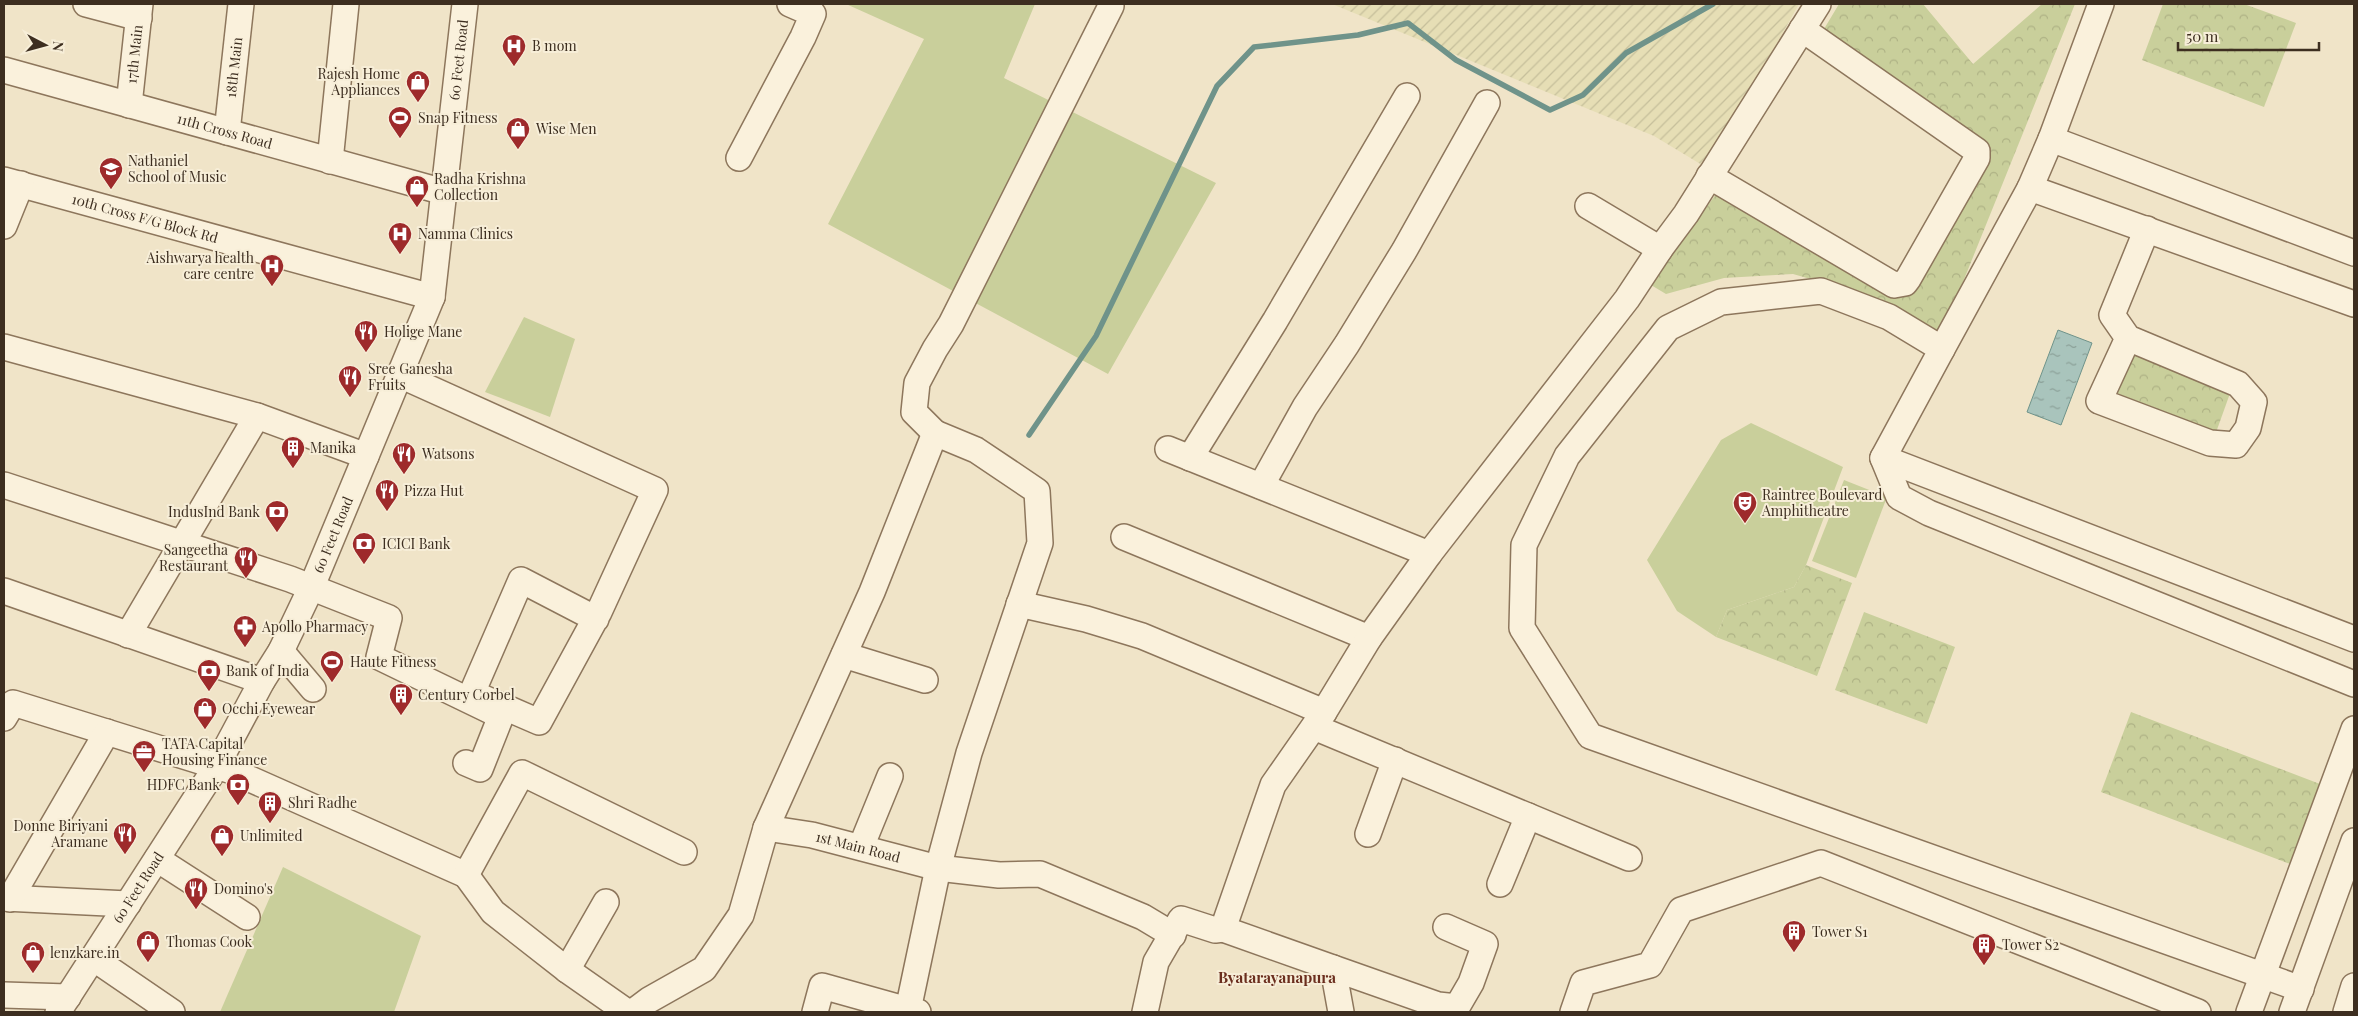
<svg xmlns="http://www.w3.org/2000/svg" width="2358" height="1016" font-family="'Playfair Display',serif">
	<defs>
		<pattern id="farmland-furrows" width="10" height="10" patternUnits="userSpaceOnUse" patternTransform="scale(1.25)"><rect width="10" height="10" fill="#e6deb5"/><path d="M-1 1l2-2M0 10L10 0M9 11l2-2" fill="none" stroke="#c6bf9b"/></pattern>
		<pattern id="forest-crowns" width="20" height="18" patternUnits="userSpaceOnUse" patternTransform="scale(1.25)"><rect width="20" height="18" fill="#c9cf9b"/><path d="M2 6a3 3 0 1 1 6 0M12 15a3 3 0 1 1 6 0" fill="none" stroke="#aeb285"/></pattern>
		<pattern id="water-ripples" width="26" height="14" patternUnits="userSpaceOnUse" patternTransform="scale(1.25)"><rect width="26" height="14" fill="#a9c4bc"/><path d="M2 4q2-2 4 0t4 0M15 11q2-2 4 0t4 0" fill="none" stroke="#8ba098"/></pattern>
	</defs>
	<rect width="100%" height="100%" fill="#f0e4c8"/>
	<path fill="url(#farmland-furrows)" d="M1332,4h467l-92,164 -53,-32z"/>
	<g fill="#c9cf9b">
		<path d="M846,4h189l-31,74 212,105 -108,191 -280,-150 96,-185z"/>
		<path d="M524,317l51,22 -25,78 -65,-25z"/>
		<path d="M1751,423l92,44 -37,98 -12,22 -67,23 -11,27 -39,-26 -30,-51 74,-120z"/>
		<path d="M1844,480l43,17 -31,81 -44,-17z"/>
		<path d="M283,867l138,69 -27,76h-174z"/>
	</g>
	<g fill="url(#forest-crowns)">
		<path d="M1839,4h84l50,60 69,-60h33l-133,330 -61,-35 -88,-25 -69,4 -58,16 -15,-9 75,-105 180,110 77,-140 -165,-111z"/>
		<path d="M2163,4h81l52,19 -32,84 -122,-47z"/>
		<path d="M2131,347l102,38 -19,53 -103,-39z"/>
		<path d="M1806,565l46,18 -35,93 -101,-39 11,-27 67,-23z"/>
		<path d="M1864,612l91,35 -28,77 -92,-34z"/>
		<path d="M2131,712l189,72 -30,80 -189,-72z"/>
	</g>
	<path fill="url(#water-ripples)" stroke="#6f938a" d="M2058,330l34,13 -31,82 -34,-13z"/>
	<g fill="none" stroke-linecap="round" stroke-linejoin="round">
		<path stroke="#6f938a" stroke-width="5.5" d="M1029,435l67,-99 121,-250 37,-39 104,-12 50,-12 48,37 94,50 33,-15 43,-42 87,-49"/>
		<g stroke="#8d765c" stroke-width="28">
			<g id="minor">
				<path d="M86,4l53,14"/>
				<path d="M2101,4l-50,135 303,114"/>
				<path id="s1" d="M4,70l440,122"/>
				<path id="s2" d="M129,105l11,-101"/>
				<path id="s3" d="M227,132l14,-128"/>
				<path d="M739,158l64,-121 10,-23 -23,-10"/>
				<path d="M330,161l16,-157"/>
				<path d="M1709,176l185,109 11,-2 3,-4 69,-121v-7l-175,-122"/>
				<path id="s4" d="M4,180l428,117"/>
				<path d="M2030,188l21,-49"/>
				<path d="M1588,206l72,43"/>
				<path d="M4,226l17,-42"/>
				<path d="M2128,338l-29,63 111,42 26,2 12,-17 6,-26 -16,-18 -110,-46 -16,-23 35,-86"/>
				<path d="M4,347l253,69 109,40"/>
				<path d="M1942,349l88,-161 324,116"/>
				<path d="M400,375l255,115 -56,122 -60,110 -67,-29 49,-113 75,39"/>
				<path d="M935,433l-21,-21 3,-29 18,-34 16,-25 160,-318"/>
				<path d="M1168,449l261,105"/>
				<path d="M1190,458l85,-137 132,-225"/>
				<path d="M1883,458l471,181"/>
				<path d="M4,485l286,94 99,39 -10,39 122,59 -21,53 -14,-6"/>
				<path d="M1261,486l44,-79 42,-63 57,-93 83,-148"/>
				<path d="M1124,537l245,101"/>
				<path d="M4,591l258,90"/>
				<path d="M1019,604l67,15 56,17 182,76"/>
				<path d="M128,635l129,-219"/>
				<path d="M281,651l32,38"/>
				<path d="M844,655l81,25"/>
				<path d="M4,718l9,-15 219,68 234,104 56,-102 162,79"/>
				<path d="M1314,727l315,131"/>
				<path id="s5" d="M766,828l46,7 126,33 61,7 41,-1 103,43 30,18"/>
				<path d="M1368,834l27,-74"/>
				<path d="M861,847l29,-71"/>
				<path d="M157,859l90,58"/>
				<path d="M466,875l27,37 74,58 60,42"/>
				<path d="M1500,884l28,-68"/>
				<path d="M4,898l124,6"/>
				<path d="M10,899l97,-167"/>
				<path d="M1223,929l110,39 8,44"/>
				<path d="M93,958l79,54"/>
				<path d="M1333,968l105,37 19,2 14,-24 14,-39 -39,-17"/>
				<path d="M567,970l39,-68"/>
				<path d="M2301,989l-711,-253 -68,-108 2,-83 43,-89 101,-128 53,-26 100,-11 68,26 53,32 -59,109 16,39 30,16 425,171"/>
				<path d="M4,995l64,2"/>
				<path id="s6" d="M58,1012l158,-245 46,-86 19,-30 31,-65 120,-289 33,-293"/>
				<path d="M633,1012l16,-12 55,-31 37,-54 25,-87 106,-236 63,-159 41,17 61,41 3,52 -71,210 -31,115 -30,142 10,2"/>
				<path d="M815,1012l7,-26 86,24"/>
				<path d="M1145,1012l11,-50 25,-43 34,11 8,-1 50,-144 51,-73 45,-74 60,-84 198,-255 33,-50 26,-35 132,-210"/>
				<path d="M1573,1012l10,-29 67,-18 31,-55 140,-47 377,149"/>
				<path d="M2249,1012l105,-283"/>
				<path d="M2292,1012l62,-171"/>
				<path d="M2346,1012l8,-26"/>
			</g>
		</g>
		<use href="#minor" stroke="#faf1dc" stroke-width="25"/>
	</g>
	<defs>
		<g id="hospital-pin" transform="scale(1.25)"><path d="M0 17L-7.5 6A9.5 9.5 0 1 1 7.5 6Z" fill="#9e2a2b" stroke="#f7eed8"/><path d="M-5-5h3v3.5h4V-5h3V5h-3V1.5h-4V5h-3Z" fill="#fff"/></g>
		<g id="shop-pin" transform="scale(1.25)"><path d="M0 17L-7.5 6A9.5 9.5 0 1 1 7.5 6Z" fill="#9e2a2b" stroke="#f7eed8"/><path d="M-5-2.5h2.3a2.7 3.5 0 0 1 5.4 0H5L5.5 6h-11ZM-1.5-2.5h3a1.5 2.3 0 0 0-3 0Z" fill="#fff"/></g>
		<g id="stadium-pin" transform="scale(1.25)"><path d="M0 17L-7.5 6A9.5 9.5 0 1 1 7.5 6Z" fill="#9e2a2b" stroke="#f7eed8"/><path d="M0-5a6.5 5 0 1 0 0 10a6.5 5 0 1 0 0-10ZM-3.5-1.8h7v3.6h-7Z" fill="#fff"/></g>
		<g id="school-pin" transform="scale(1.25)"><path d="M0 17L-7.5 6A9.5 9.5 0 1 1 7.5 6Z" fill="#9e2a2b" stroke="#f7eed8"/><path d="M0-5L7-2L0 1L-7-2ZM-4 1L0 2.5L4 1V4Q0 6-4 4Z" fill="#fff"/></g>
		<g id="restaurant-pin" transform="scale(1.25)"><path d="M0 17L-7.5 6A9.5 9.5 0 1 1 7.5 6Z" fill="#9e2a2b" stroke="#f7eed8"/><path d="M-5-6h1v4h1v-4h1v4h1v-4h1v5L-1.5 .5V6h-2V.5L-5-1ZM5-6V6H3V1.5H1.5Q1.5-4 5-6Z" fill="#fff"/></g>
		<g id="building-pin" transform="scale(1.25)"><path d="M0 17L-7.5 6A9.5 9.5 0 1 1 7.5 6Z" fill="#9e2a2b" stroke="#f7eed8"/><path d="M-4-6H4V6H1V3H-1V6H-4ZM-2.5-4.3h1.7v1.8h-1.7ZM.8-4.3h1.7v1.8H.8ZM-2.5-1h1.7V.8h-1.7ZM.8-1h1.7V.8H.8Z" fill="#fff"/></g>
		<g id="theatre-pin" transform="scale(1.25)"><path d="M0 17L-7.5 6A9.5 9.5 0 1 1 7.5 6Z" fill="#9e2a2b" stroke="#f7eed8"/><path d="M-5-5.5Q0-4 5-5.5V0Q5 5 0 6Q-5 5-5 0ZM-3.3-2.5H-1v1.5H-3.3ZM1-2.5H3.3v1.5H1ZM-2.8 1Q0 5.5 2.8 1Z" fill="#fff"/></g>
		<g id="bank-pin" transform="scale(1.25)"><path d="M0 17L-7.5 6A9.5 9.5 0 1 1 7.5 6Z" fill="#9e2a2b" stroke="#f7eed8"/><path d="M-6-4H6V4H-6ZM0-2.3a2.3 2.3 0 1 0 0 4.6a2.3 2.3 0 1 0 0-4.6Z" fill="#fff"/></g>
		<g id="pharmacy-pin" transform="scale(1.25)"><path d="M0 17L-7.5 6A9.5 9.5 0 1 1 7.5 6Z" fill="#9e2a2b" stroke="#f7eed8"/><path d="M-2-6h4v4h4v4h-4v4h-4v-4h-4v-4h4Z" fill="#fff"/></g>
		<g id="office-pin" transform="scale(1.25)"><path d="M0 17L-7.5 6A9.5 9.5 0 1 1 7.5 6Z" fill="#9e2a2b" stroke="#f7eed8"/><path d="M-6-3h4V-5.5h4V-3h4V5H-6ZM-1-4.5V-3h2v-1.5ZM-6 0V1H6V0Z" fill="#fff"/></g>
	</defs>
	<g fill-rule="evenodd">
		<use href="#hospital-pin" x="514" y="46"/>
		<use href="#shop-pin" x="418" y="82"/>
		<use href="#stadium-pin" x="400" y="118"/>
		<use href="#shop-pin" x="518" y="129"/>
		<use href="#school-pin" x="111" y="169"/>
		<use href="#shop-pin" x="417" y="187"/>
		<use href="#hospital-pin" x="400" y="234"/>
		<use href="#hospital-pin" x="272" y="266"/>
		<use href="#restaurant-pin" x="366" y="332"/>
		<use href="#restaurant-pin" x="350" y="377"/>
		<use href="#building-pin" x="293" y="448"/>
		<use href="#restaurant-pin" x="404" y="454"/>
		<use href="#restaurant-pin" x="387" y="491"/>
		<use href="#theatre-pin" x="1745" y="503"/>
		<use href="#bank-pin" x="277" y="512"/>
		<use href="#bank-pin" x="364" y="544"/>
		<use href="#restaurant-pin" x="246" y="558"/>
		<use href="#pharmacy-pin" x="245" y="627"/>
		<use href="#stadium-pin" x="332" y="662"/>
		<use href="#bank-pin" x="209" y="671"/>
		<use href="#building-pin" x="401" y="695"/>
		<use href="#shop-pin" x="205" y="709"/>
		<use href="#office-pin" x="144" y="752"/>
		<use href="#bank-pin" x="238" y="785"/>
		<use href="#building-pin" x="270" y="803"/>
		<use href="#restaurant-pin" x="125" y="834"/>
		<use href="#shop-pin" x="222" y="836"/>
		<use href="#restaurant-pin" x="196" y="889"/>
		<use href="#building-pin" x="1794" y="932"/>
		<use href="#shop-pin" x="148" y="942"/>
		<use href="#building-pin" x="1984" y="945"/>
		<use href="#shop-pin" x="33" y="953"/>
	</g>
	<g text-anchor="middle" stroke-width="4" stroke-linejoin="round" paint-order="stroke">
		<g font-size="14" fill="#3d2e20" stroke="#f7eed8" text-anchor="start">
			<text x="532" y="51">B mom</text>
			<text x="400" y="79" text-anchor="end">Rajesh Home<tspan x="400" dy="16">Appliances</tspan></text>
			<text x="418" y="123">Snap Fitness</text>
			<text x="536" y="134">Wise Men</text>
			<text x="128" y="166">Nathaniel<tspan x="128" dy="16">School of Music</tspan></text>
			<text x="434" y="184">Radha Krishna<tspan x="434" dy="16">Collection</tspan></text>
			<text x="418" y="239">Namma Clinics</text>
			<text x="254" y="263" text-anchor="end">Aishwarya health<tspan x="254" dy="16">care centre</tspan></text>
			<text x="384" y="337">Holige Mane</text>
			<text x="368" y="374">Sree Ganesha<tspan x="368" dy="16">Fruits</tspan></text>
			<text x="310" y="453">Manika</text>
			<text x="422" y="459">Watsons</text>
			<text x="404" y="496">Pizza Hut</text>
			<text x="1762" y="500">Raintree Boulevard<tspan x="1762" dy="16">Amphitheatre</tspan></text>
			<text x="260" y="517" text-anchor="end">IndusInd Bank</text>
			<text x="382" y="549">ICICI Bank</text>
			<text x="228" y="555" text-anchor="end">Sangeetha<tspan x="228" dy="16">Restaurant</tspan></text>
			<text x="262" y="632">Apollo Pharmacy</text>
			<text x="350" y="667">Haute Fitness</text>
			<text x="226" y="676">Bank of India</text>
			<text x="418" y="700">Century Corbel</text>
			<text x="222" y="714">Occhi Eyewear</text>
			<text x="162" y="749">TATA Capital<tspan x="162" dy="16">Housing Finance</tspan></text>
			<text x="220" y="790" text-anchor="end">HDFC Bank</text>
			<text x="288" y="808">Shri Radhe</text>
			<text x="108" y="831" text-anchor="end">Donne Biriyani<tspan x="108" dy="16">Aramane</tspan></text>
			<text x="240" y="841">Unlimited</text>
			<text x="214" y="894">Domino's</text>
			<text x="1812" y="937">Tower S1</text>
			<text x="166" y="947">Thomas Cook</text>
			<text x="2002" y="950">Tower S2</text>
			<text x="50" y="958">lenzkare.in</text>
		</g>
		<g font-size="14" fill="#3d2e20" stroke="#f7eed8">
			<text dy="5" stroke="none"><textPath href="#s2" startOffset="51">17th Main</textPath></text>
			<text dy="5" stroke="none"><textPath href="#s6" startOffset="1048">60 Feet Road</textPath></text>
			<text dy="5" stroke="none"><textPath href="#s3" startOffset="65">18th Main</textPath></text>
			<text dy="5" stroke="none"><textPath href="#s1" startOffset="229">11th Cross Road</textPath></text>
			<text dy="5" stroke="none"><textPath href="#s4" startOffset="146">10th Cross F/G Block Rd</textPath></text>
			<text dy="5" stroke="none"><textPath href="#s6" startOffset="552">60 Feet Road</textPath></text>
			<text dy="5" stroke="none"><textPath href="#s5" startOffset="94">1st Main Road</textPath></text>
			<text dy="5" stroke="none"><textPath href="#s6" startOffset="148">60 Feet Road</textPath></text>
		</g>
		<g font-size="15" font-weight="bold" fill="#6b2e1e" stroke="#f7eed8">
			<text x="1277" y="983">Byatarayanapura</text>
		</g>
	</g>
	<rect width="2358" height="1016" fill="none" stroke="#3d2e20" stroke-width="10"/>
	<g transform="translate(45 45) rotate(96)" stroke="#f7eed8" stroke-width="4" paint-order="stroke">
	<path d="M0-4L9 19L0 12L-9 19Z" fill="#3d2e20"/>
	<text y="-8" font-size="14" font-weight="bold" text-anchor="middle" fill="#3d2e20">N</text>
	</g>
	<path d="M2178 42v8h141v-8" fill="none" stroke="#3d2e20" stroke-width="2.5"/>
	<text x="2186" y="42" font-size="15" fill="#3d2e20" stroke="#f7eed8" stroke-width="4" paint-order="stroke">50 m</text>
</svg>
